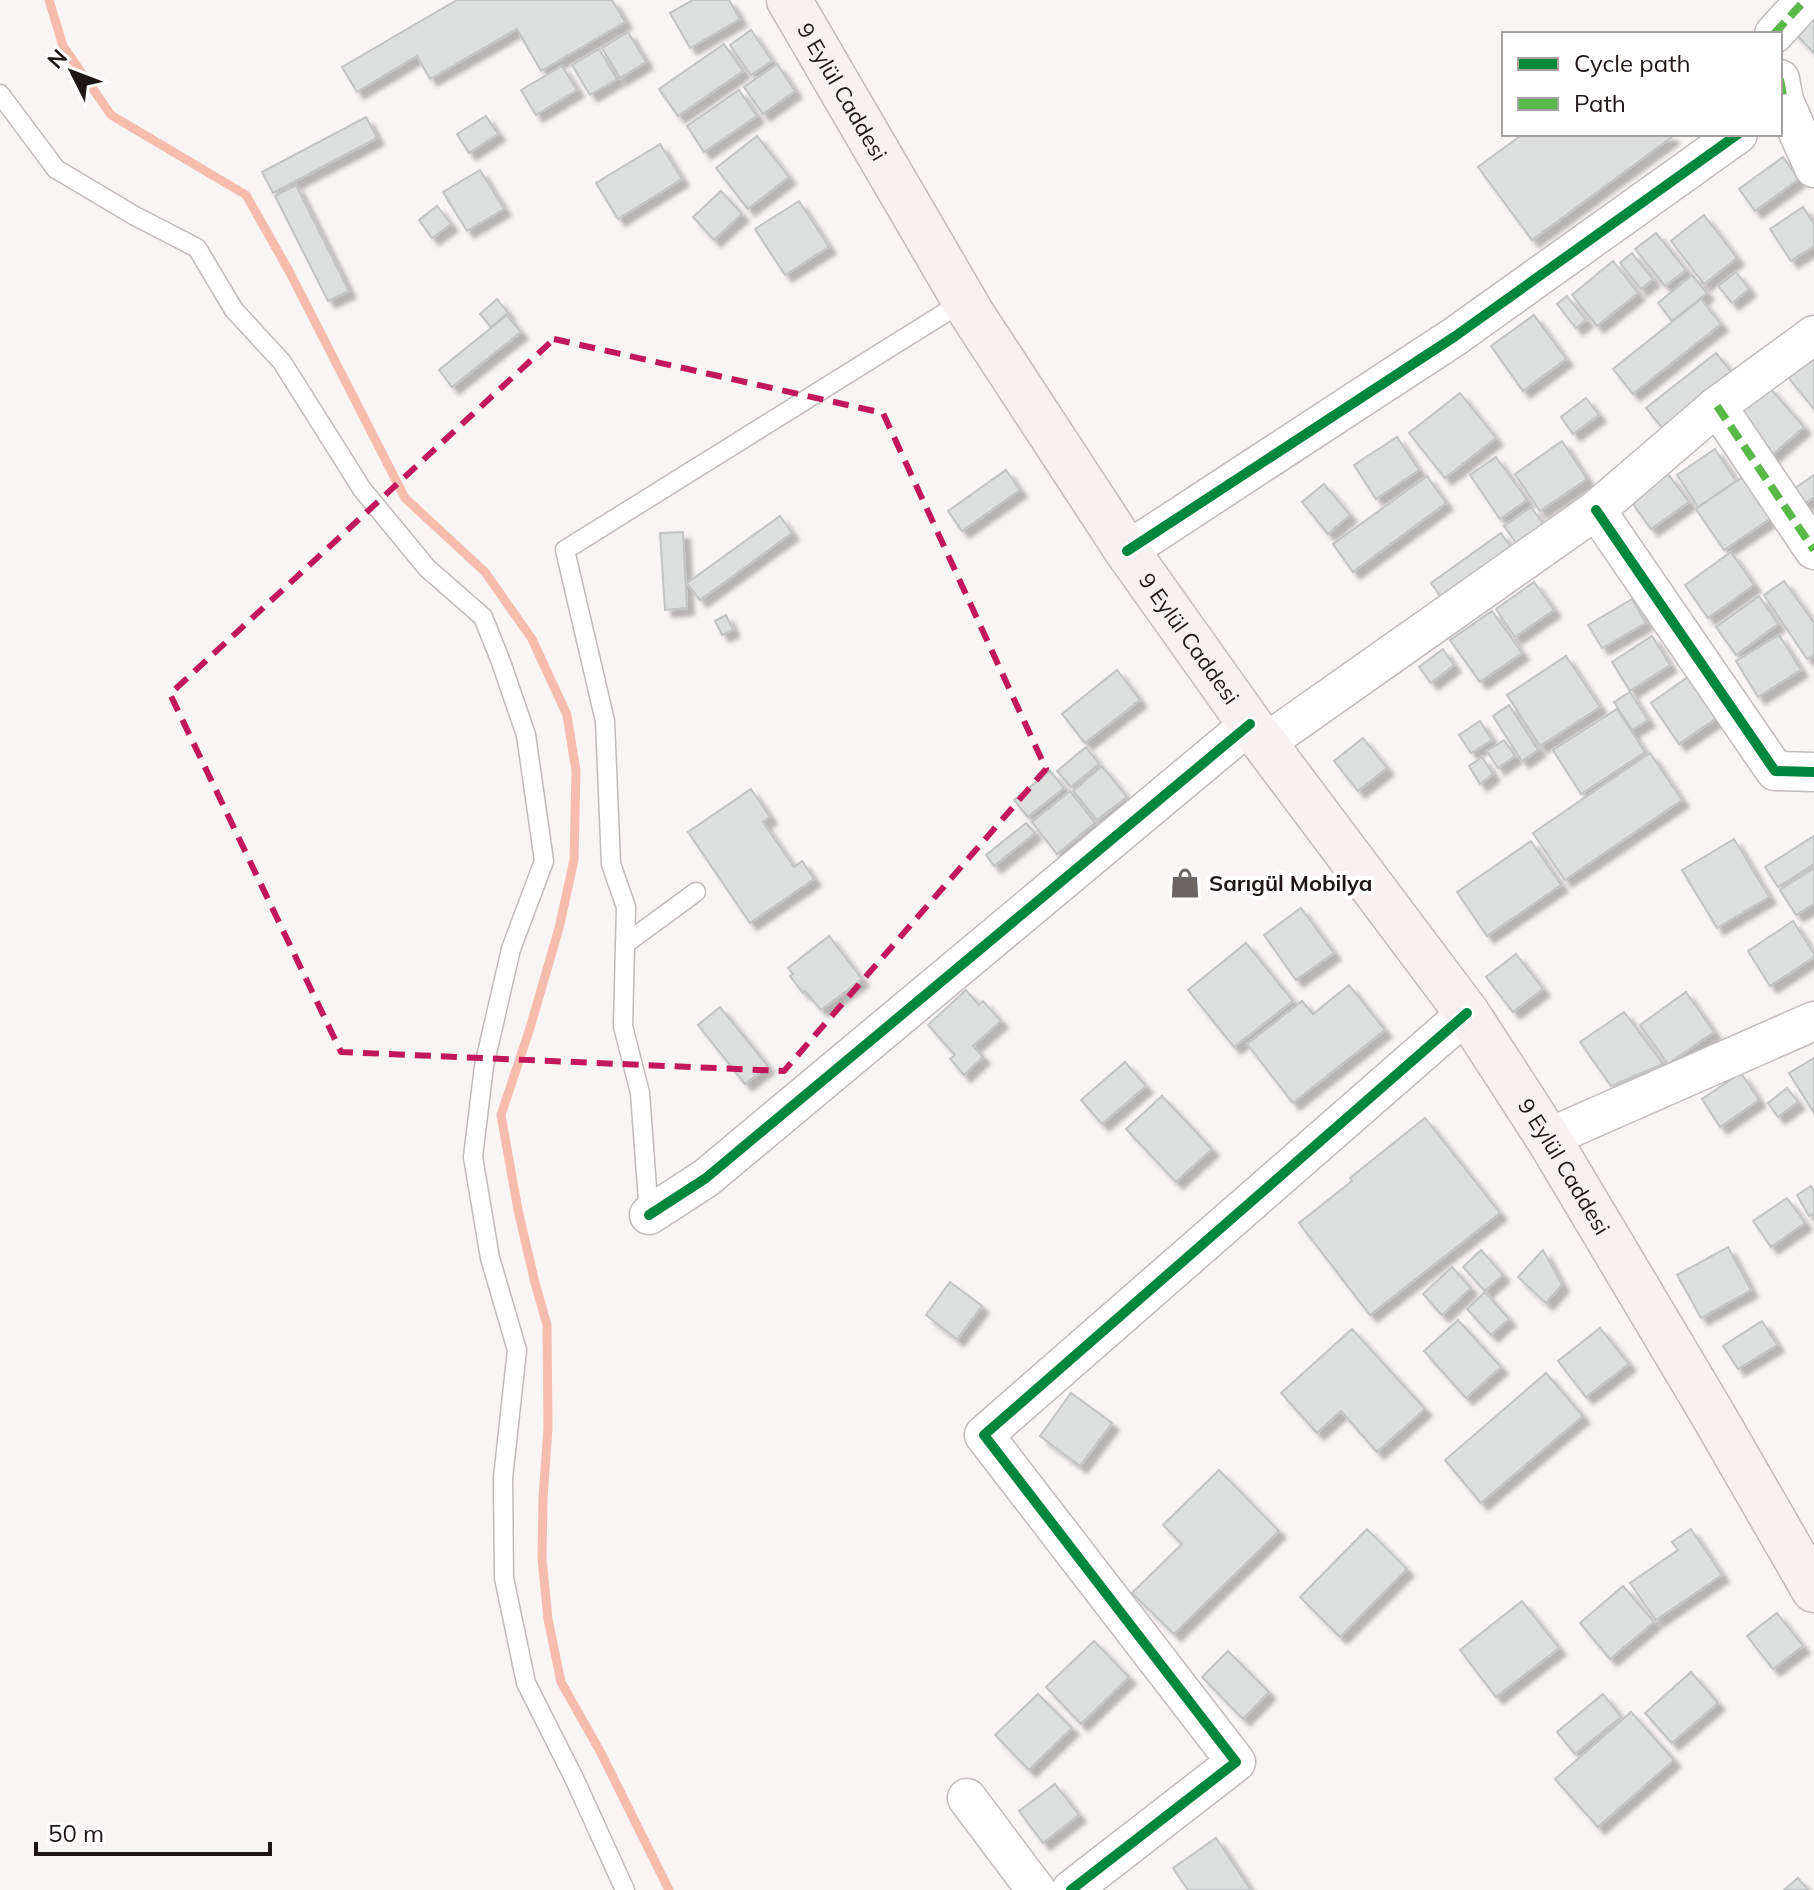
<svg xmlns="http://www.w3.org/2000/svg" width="1814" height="1890" font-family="Mulish,sans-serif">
	<defs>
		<filter id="shadow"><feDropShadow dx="7" dy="7" stdDeviation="2" flood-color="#0004"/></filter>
	</defs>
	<rect width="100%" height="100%" fill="#faf5f5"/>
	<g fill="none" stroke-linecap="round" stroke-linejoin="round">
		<path stroke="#f6bcae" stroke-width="9" d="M49,0l14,46 48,69 135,80 43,76 116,227 80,74 47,67 35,76 9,56 -2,89 -15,68 -29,100 -29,87 17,95 17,73 12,42 1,103 -5,70 -1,61 6,60 13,63 40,71 68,137"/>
	</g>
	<g fill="#dddfdf" stroke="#c1c3c4" stroke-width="2" filter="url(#shadow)">
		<path d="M457,0h155l13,22 -84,49 -24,-42 -87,50 -13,-23 -60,36 -15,-25z"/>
		<path d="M693,0h36l11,19 -50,29 -20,-35z"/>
		<path d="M1814,4v49l-24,-25z"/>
		<path d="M751,30l21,31 -21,14 -21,-30z"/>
		<path d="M628,32l18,30 -26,16 -18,-30z"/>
		<path d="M724,44l19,27 -65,45 -19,-27z"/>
		<path d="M599,49l18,30 -27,16 -18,-30z"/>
		<path d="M777,64l18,27 -32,23 -19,-27z"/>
		<path d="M562,66l15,24 -41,25 -15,-25z"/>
		<path d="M739,90l18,26 -53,36 -17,-26z"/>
		<path d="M486,116l12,18 -29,19 -12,-19z"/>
		<path d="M366,117l11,21 -104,55 -11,-21z"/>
		<path d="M1523,134h147l2,3 -140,103 -54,-73z"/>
		<path d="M757,136l32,41 -41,32 -32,-41z"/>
		<path d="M660,144l22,35 -64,40 -22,-36z"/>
		<path d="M1783,157l16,22 -44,32 -16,-22z"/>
		<path d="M480,170l24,39 -37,22 -24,-39z"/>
		<path d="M296,185l53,106 -21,10 -53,-105z"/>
		<path d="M721,191l21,23 -28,26 -21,-23z"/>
		<path d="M799,201l30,46 -44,28 -30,-46z"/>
		<path d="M437,206l14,18 -19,14 -13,-18z"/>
		<path d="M1803,207l11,17v22l-23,15 -21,-32z"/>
		<path d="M1704,215l33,43 -33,26 -33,-43z"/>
		<path d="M1656,233l30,37 -21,16 -30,-37z"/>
		<path d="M1632,253l21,26 -12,10 -21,-26z"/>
		<path d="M1613,261l25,32 -41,33 -25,-31z"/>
		<path d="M1736,272l13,17 -17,14 -14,-17z"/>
		<path d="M1692,275l15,18 -35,28 -14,-18z"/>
		<path d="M1567,296l19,24 -10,8 -19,-24z"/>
		<path d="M497,299l11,14 -17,14 -11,-13z"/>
		<path d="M1701,299l20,25 -88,70 -20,-25z"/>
		<path d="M507,315l14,17 -69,55 -13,-17z"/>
		<path d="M1534,315l32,44 -43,32 -32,-45z"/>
		<path d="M1716,353l21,26 -69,56 -22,-27z"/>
		<path d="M1814,353v56l-27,-33z"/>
		<path d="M1769,387l35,40 -34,30 -35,-40z"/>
		<path d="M1460,393l36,45 -51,40 -36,-45z"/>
		<path d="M1586,398l13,17 -26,19 -12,-17z"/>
		<path d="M1397,437l22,33 -43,29 -22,-34z"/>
		<path d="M1562,441l25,38 -47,32 -25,-37z"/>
		<path d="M1715,449l21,32 -38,26 -21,-32z"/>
		<path d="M1496,457l31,43 -27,19 -30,-44z"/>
		<path d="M1006,470l14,20 -58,41 -14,-20z"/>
		<path d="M1668,474l21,28 -38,27 -21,-29z"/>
		<path d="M1814,475v22l-13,9 -10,-15z"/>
		<path d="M1427,476l19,27 -93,69 -20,-28z"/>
		<path d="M1744,476l27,42 -47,32 -28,-41z"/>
		<path d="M1324,484l26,31 -22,19 -26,-32z"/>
		<path d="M1531,507l15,21 -27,19 -15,-21z"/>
		<path d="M780,516l12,17 -92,67 -13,-17z"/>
		<path d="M683,532l4,76 -22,2 -5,-77z"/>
		<path d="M1501,533l13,19 -70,49 -13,-18z"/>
		<path d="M1731,552l23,33 -46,33 -23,-33z"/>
		<path d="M1784,581l30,42v32l-7,4 -43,-64z"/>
		<path d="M1534,582l20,28 -39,27 -19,-28z"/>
		<path d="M1759,596l19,28 -42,31 -20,-28z"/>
		<path d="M1632,599l14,24 -44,25 -14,-23z"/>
		<path d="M1492,611l30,42 -42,29 -30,-42z"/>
		<path d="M726,615l7,15 -11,5 -7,-14z"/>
		<path d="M1779,635l22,35 -43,27 -22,-36z"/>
		<path d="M1652,636l18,29 -40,26 -18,-29z"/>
		<path d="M1443,649l11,16 -23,18 -12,-16z"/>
		<path d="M1566,656l34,51 -60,39 -33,-51z"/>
		<path d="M1117,670l23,30 -55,43 -23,-29z"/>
		<path d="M1695,672l29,41 -45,31 -28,-41z"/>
		<path d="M1630,692l18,28 -16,10 -18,-28z"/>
		<path d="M1509,705l29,45 -16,11 -29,-45z"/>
		<path d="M1617,709l28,43 -64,42 -28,-44z"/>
		<path d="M1480,721l12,19 -21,13 -12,-18z"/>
		<path d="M1363,738l24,30 -29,23 -24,-30z"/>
		<path d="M1504,740l11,16 -17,12 -11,-17z"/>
		<path d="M1086,747l13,17 -28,23 -14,-16z"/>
		<path d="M1650,753l32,47 -117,80 -32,-47z"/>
		<path d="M1482,757l11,17 -13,10 -11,-18z"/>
		<path d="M1102,766l25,31 -30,23 -24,-29z"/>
		<path d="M1050,771l14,17 -36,29 -14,-17z"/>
		<path d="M751,789l19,28 -7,5 31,45 8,-6 12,18 -64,44 -62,-91z"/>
		<path d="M1070,791l25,32 -38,31 -25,-32z"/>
		<path d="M1026,823l9,10 -41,33 -8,-11z"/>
		<path d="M1814,836v28l-36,23 -13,-20z"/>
		<path d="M1734,839l35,58 -52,31 -35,-58z"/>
		<path d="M1531,841l30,44 -74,51 -30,-44z"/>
		<path d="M1814,868v36l-18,11 -16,-25z"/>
		<path d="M1301,908l33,45 -38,27 -32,-45z"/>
		<path d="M1793,921l21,33v3l-44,29 -22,-35z"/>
		<path d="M829,936l33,43 -41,31 -16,-19 -2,2 -13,-17 3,-2 -5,-6z"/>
		<path d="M1246,943l47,58 -59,46 -46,-57z"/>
		<path d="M1516,954l27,35 -30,23 -27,-35z"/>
		<path d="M1349,985l36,45 -92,73 -46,-59 55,-43 11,13z"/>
		<path d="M966,990l13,15 4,-4 18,20 -28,25 10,11 -19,18 -14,-16 5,-4 -27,-30z"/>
		<path d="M1686,992l28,40 -46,32 -28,-39z"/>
		<path d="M720,1007l48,59 -23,18 -47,-59z"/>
		<path d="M1624,1012l39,52 -52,22 -31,-44z"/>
		<path d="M1814,1058v55l-25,-40z"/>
		<path d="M1125,1062l21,24 -44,38 -21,-24z"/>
		<path d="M1741,1073l18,27 -39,27 -18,-28z"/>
		<path d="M1787,1088l11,14 -20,15 -10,-14z"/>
		<path d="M1162,1096l50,53 -36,33 -50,-53z"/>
		<path d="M1425,1118l75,95 -130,102 -71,-92 53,-42 -2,-3z"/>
		<path d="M1811,1186l3,5v22l-5,3 -12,-21z"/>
		<path d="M1787,1198l18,25 -34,24 -18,-26z"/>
		<path d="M1728,1247l23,43 -50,28 -24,-43z"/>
		<path d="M1481,1250l22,25 -18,16 -22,-24z"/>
		<path d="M1543,1250l19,35 -16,18 -28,-26z"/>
		<path d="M1452,1267l19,21 -29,27 -19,-21z"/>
		<path d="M950,1282l32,24 -25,33 -31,-24z"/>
		<path d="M1485,1292l24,27 -18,16 -24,-26z"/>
		<path d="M1458,1320l43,47 -35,31 -42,-47z"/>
		<path d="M1762,1321l15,24 -39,24 -15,-23z"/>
		<path d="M1600,1328l29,36 -43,33 -28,-36z"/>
		<path d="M1352,1329l73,80 -48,43 -36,-41 -24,22 -36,-40z"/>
		<path d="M1546,1373l37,43 -102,87 -36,-43z"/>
		<path d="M1071,1393l41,30 -32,43 -40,-30z"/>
		<path d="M1219,1470l60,61 -105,103 -42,-41 50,-49 -19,-19z"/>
		<path d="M1367,1529l40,40 -67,68 -40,-40z"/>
		<path d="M1691,1529l31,46 -66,45 -26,-37 48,-33 -6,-8z"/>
		<path d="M1623,1586l31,36 -44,37 -30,-36z"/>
		<path d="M1522,1601l37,47 -63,49 -36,-47z"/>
		<path d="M1777,1613l26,33 -30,23 -26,-33z"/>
		<path d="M1094,1641l35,36 -48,47 -35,-37z"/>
		<path d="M1228,1651l41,41 -26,27 -41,-42z"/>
		<path d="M1691,1672l27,31 -46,40 -27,-30z"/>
		<path d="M1038,1694l34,34 -43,42 -34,-35z"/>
		<path d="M1603,1694l18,23 -46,37 -18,-22z"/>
		<path d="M1631,1712l43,48 -76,67 -43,-48z"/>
		<path d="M1055,1784l24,31 -36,28 -24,-32z"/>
		<path d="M1216,1838l35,52h-63l-15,-22z"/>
		<path d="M1798,1878l10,12h-24z"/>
	</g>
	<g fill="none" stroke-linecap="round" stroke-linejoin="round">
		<g stroke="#c1bbba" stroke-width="21">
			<g id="service">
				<path d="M0,94l56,75 79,47 62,32 37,62 48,52 80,127 65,79 56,49 18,45 25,73 18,126 -33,88 -27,117 -11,91 17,101 27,92 -14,128 1,100 22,105 48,95 51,112"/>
				<path d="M625,944l71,-52"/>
				<path d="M649,1215l-9,-122 -17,-67 3,-119 -15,-43 -6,-143 -40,-171 399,-249"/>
			</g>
		</g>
		<g stroke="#c1bbba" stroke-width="41">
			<g id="minor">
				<path d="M1774,34l31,-34"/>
				<path d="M1780,79l4,22 30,67"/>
				<path d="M1717,406l97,144"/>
				<path d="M1596,510l179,261 39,1"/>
				<path d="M1127,551l327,-214 284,-203"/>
				<path d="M1264,744l332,-234 121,-104 97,-71"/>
				<path d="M1548,1138l266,-117"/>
				<path d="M649,1215l57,-37 544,-454"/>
				<path d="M967,1798l69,92"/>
				<path d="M1071,1890l165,-128 -252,-327 483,-422"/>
			</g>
		</g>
		<g stroke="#c4bab8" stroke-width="47">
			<g id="primary">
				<path id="s1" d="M789,0l183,314 155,237 123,173 217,289 81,125 161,270 105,182"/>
			</g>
		</g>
		<use href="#service" stroke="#fefefe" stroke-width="18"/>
		<use href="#minor" stroke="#fefefe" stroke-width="38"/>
		<use href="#primary" stroke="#f7f2f1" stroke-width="44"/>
		<g stroke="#58b947" stroke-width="8" stroke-dasharray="16 8" stroke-linecap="butt">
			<path d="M1774,34l31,-34"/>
			<path d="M1780,79l4,22"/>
			<path d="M1717,406l97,144"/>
		</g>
		<g stroke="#fff" stroke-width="15">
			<g id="cycleway">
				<path d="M1596,510l179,261 39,1"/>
				<path d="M1127,551l327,-214 284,-203"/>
				<path d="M649,1215l57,-37 544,-454"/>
				<path d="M1071,1890l165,-128 -252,-327 483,-422"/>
			</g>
		</g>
		<use href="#cycleway" stroke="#00873e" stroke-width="10"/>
	</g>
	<path fill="none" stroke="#c2185b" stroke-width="6" stroke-dasharray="16 10" stroke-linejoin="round" d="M554,339l329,74 163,356 -262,302 -443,-19 -171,-358z"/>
	<defs>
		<g id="shop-bare" transform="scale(2.4)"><path d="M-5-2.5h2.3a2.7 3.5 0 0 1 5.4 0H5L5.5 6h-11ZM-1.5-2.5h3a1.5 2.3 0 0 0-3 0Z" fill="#6b6563" stroke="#fff" stroke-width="2.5" paint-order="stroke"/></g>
	</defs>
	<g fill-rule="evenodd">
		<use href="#shop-bare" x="1185" y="883"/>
	</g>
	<g text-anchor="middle" stroke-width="8" stroke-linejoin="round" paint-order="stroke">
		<g font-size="22" fill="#1e1715" stroke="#fff">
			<text dy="8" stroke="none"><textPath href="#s1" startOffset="106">9 Eylül Caddesi</textPath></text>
			<text dy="8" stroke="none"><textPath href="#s1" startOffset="754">9 Eylül Caddesi</textPath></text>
			<text dy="8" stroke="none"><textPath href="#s1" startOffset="1402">9 Eylül Caddesi</textPath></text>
		</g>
		<g font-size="22" font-weight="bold" fill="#1e1715" stroke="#fff" text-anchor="start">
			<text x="1209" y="891">Sarıgül Mobilya</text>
		</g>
	</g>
	<rect x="1502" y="32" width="280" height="104" fill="#ffffff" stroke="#a5a2a1" stroke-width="2"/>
	<rect x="1518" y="58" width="40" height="12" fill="#00873e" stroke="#a5a2a1" stroke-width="2"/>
	<text x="1574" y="72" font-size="24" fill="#1e1715">Cycle path</text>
	<rect x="1518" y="98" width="40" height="12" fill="#58b947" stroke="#a5a2a1" stroke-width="2"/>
	<text x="1574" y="112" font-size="24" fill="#1e1715">Path</text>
	<g transform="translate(72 72) rotate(312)" stroke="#ffffff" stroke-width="6" paint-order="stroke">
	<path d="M0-6L14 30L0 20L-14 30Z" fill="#1e1715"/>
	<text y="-12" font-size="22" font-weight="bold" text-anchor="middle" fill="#1e1715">N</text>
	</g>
	<path d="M36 1842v12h234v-12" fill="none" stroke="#1e1715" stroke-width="4"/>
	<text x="48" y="1842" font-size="24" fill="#1e1715" stroke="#ffffff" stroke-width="6" paint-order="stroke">50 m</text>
</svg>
